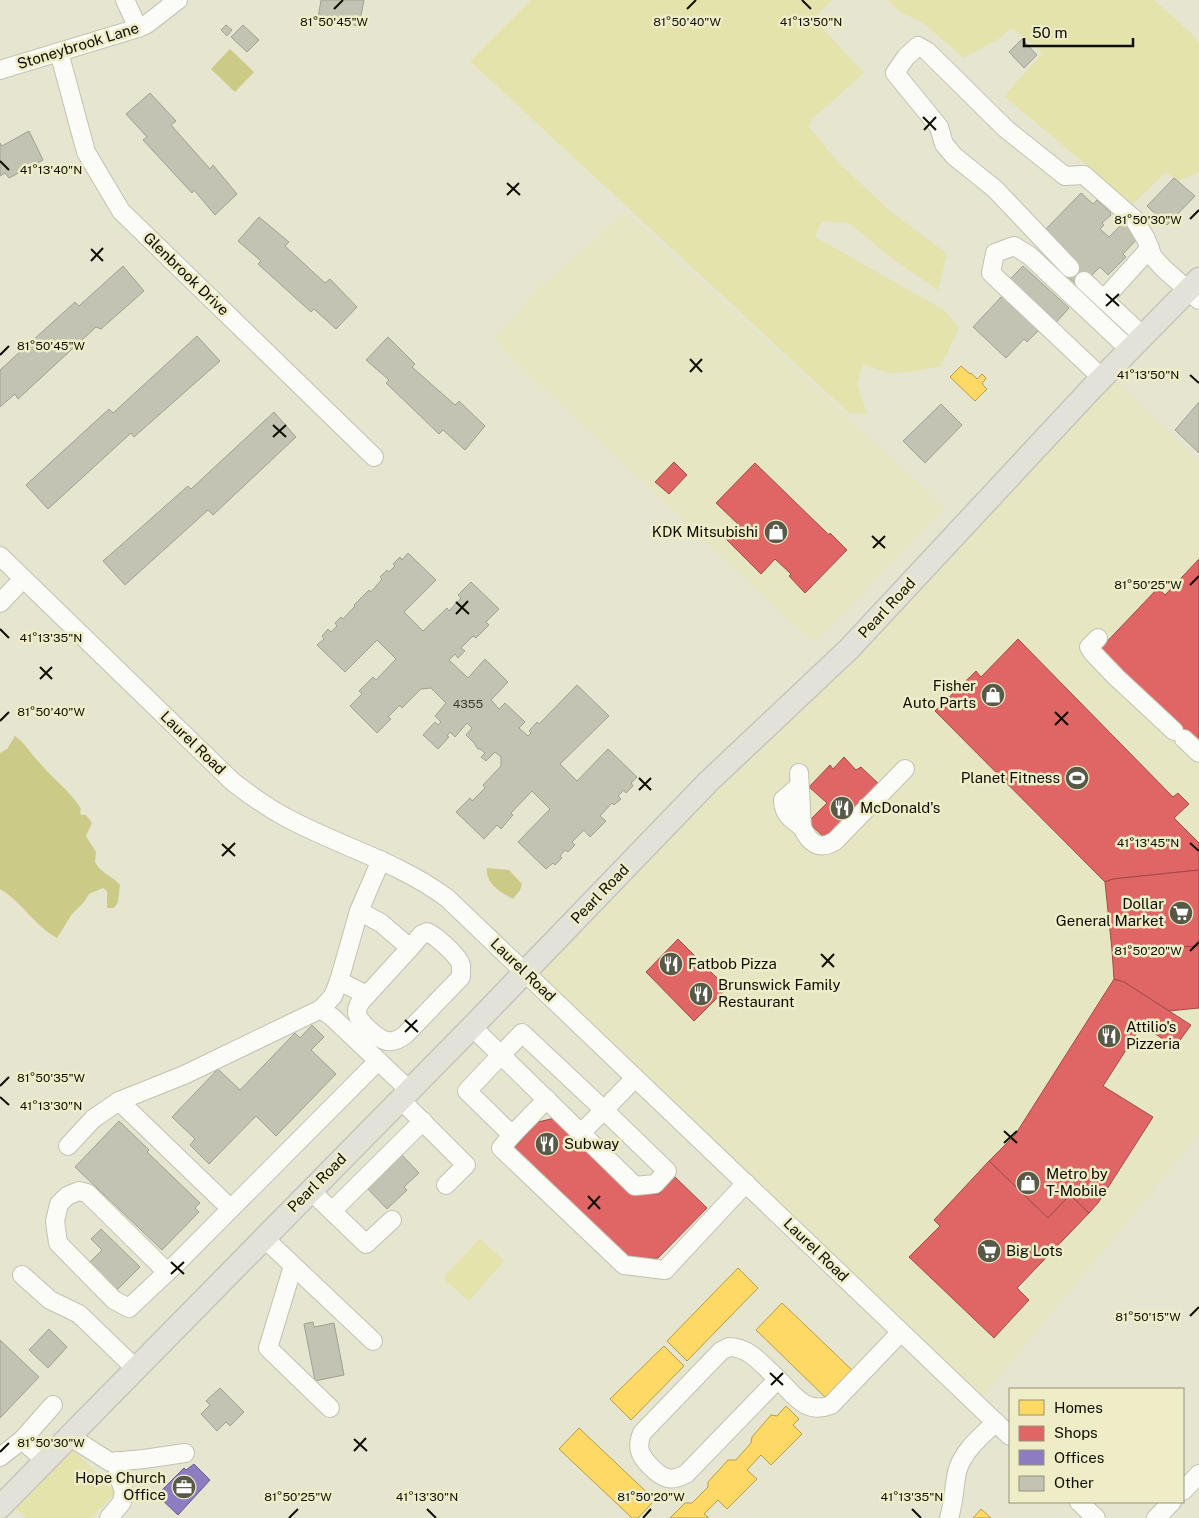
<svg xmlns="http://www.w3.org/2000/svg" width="1199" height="1518" font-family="'Public Sans',sans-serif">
	<rect width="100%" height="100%" fill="#e5e5d0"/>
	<g fill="#e6e6c3">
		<path d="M625,212l124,113 196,183 -129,133h-5l-310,-293 -5,-11 38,-45z"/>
		<path d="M1108,373l91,88v674l-222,269 -452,-432z"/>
	</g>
	<g fill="#e4e3ab">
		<path d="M531,0h302l-20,18 51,55 -53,47 -2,7 28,34 54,51 56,42 -9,36 -45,-31 -44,-36 -27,-2 -7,16 129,73 15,18 -18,38 -31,6 -21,1 -26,-9 -6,20 10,30 -18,-1 -379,-352z"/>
		<path d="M888,0h266l38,34 7,9v129l-21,9 -12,-9 -33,32 -129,-108 39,-43 -31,-25 -12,10 -36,20 -42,-36 -20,-9z"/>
		<path d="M480,1239l24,22 -35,40 -26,-23z"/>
		<path d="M73,1450l43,42 -25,26h-65l-10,-9z"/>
	</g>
	<g fill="#ccca87">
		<path d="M230,49l24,23 -19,20 -24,-23z"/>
		<path d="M15,736c12,9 14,16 24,26 13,17 31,28 42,47l-1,3 1,3h5l6,8 -6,13 10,16 -1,10c7,13 17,13 25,23l-2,17 -4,6h-7v-17l-4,-3 -14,6 -5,8 -12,12 -15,24c-22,-12 -35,-36 -57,-49v-136l7,-4z"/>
		<path d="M487,868l22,2 13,14 -2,6 -7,9c-12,-6 -28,-16 -26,-31z"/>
	</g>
	<g fill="#ffd966" stroke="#b79c48">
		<path d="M961,366l9,8 1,-1 6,6 5,-5 4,4 -4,6 5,5 -12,12 -25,-24z"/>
		<path d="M738,1268l20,20 -71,73 -20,-20z"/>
		<path d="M782,1303l70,67 -27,27 -69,-67z"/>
		<path d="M664,1346l20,20 -53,54 -21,-21z"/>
		<path d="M786,1406l13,13 -6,6 9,9 -31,31 -10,-10 -14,15 10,9 -30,30 -9,-9 -14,14 5,4h-39l15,-15h7l16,-16v-5l20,-22h8l15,-17 1,-6 19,-22 6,1z"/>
		<path d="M579,1428l76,72 -17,18h-6l-73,-69z"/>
		<path d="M981,1509l10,9h-18z"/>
	</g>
	<g fill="#e06666" stroke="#a14b48">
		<path d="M674,462l13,13 -18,19 -14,-12z"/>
		<path d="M755,463l74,72 1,-2 17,17 -42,43 -16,-17 2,-2 -16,-15 -14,15 -37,-37 14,-13 -22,-21z"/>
		<path d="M1199,559v186l-19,-2 -83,-91 61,-64 7,7z"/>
		<path d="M1018,639l155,158 5,-4 11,11 -15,14 25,25v27l-86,9 -8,3 -170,-171 41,-40 5,6z"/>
		<path d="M844,757l12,13 5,-3 22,21 -54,54 -21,-20 19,-19 -18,-16 21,-22 3,4z"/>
		<path d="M1199,870v76l-87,4 -7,-68 8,-3z"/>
		<path d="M678,939l49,49 -33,33 -48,-49z"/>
		<path d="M1199,946v62l-30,3 -45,-29 -10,-3 -2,-29z"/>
		<path d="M1114,979l10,3 67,43 -16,22 -33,-22 -39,61 50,31 -55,86 -9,10 -19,-18 -22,23 -59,-57 26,-26z"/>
		<path d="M555,1118l82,76h22l16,-17 32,31 -49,50 -26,2 -119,-111 25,-27z"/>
		<path d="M989,1161l59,57 22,-23 19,18 -72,75 12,12 -35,38 -85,-81 31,-31 -6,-6z"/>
	</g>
	<path fill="#8e7cc3" stroke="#685b89" d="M194,1464l16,16 -32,35 -21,-20 27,-27 2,2z"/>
	<g fill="#c3c3b3" stroke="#a1a191">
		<path d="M321,0h43l-5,26 -41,-8z"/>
		<path d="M226,25l6,5 -5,6 -6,-6z"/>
		<path d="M243,25l16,15 -12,12 -16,-15z"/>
		<path d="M1022,39l15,16 -13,13 -15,-16z"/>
		<path d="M150,93l26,28 -5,4 39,44 3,-4 24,29 -22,21 -21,-25 -2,3 -49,-53 4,-3 -21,-23z"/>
		<path d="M29,131l14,29 -34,18 -4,-5 -5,3v-33l2,3z"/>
		<path d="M1174,178l21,18 -28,29 -20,-19z"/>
		<path d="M1081,193l12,11 4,-4 13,12 1,3 -9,8 2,2 -4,4 9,8 15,-15 15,15 -16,17 3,3 -18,18 -8,-8 -11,11 -12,7 -11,-10 -25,-41z"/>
		<path d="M259,217l30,25 -4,4 40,37 5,-4 27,28 -21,22 -22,-20 -3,3 -53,-48 3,-3 -23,-20z"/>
		<path d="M123,266l21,25 -43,38 -5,-2 -78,72 -3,-5 -15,13v-37l75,-68 4,4z"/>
		<path d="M1023,266l46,42 -15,17 -47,-43z"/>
		<path d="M1002,296l37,34 -12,12 -3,-3 -18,19 -33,-31z"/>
		<path d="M197,336l23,25 -86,76 -3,-4 -83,76 -22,-24 83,-76 4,4z"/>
		<path d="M388,337l27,27 -3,3 43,38 4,-4 26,25 -20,24 -22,-20 -4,4 -53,-51 3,-3 -23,-20z"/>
		<path d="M1199,402v51l-24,-23z"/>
		<path d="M941,404l21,21 -37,38 -22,-22z"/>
		<path d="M274,412l22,25 -83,78 -5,-5 -83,75 -22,-24 85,-75 3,3z"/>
		<path d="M408,553l28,27 -32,32 19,19 24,-23 2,3 12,-13 -3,-3 13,-13 28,27 -13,13 3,3 -13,13 -3,-2 -12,12 4,3 -7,7 -3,-4 -6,6 19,18 17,-19 23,23 -17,18 8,9 6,-6 20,19 -6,6 9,8 3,-3 -2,-2 8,-9 2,2 38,-39 32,31 -49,48 17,17 31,-32 29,28 -6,6 2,3 -7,7 -2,-3 -6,6 3,3 -7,6 -2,-2 -12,13 6,5 -16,16 -6,-7 -12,12 3,3 -7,7 -3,-2 -5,6 2,2 -7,7 -2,-2 -7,6 -28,-27 32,-33 -18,-18 -21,22 2,2 -12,14 -4,-4 -13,14 -28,-27 14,-14 2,3 13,-13 -2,-3 18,-19v-9l-6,-5 -9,9 -5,-4 4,-4 -5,-4h-2l-3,-4v-1l-9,-9 6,-7 -5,-5 -12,14 -5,-5 -3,4 2,1 -11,12 -15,-14 12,-13 3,3 3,-3 -6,-6 11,-13 -15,-15 -10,1 -19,19 -2,-3 -12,12 3,2 -14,14 -27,-27 12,-12 -3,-3 14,-14 3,3 20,-21 -19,-19 -32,32 -28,-27 7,-6 -2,-3 6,-7 3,3 6,-6 -2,-3 6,-6 2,2 12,-13 -1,-1 15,-15 2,2 11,-13 -2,-2 7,-7 2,2 6,-6 -2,-2 7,-7 2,3z"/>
		<path d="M312,1025l12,12 -13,13 25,24 -60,62 -20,-20 -47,48 -19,-19 5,-6 -23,-22 46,-48 22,21 55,-57 5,5z"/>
		<path d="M119,1121l30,29 -2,2 53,51 -5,5 4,4 -37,38 -87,-83z"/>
		<path d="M400,1153l19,20 -15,14 3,3 -20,19 -21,-22z"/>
		<path d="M101,1229l39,38 -26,26 -28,-27 16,-16 -11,-11z"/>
		<path d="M313,1322l1,5 20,-4 10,52 -29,6 -11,-57z"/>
		<path d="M49,1329l18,18 -19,21 -19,-18z"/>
		<path d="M0,1340l39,37 -39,41z"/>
		<path d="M220,1388l24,24 -14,14 -4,-4 -9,9 -16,-17 9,-9 -4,-4z"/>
	</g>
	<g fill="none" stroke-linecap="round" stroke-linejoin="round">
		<g stroke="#c2c2b2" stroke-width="20">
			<g id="minor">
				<path d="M125,0l13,28"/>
				<path d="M59,52l27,100 35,59 253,246"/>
				<path d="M0,70l138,-42 9,-4 31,-24"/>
				<path d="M1070,268l-75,-79 -41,-33 -10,-12 -5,-17 -44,-54 11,-16 12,-11 9,5 79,78 59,47 19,-1 50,44 12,20 7,18 10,11 36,32"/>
				<path d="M1084,281l59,55"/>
				<path d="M1104,299l46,-51"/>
				<path d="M1102,378l-111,-105 4,-20 19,-7 16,10 100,94"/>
				<path d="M0,556l233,226c17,13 35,26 54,36 54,29 110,43 160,80l563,538"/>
				<path d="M0,603l23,-24"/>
				<path d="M1098,638l-9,9 4,6 23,24 58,54"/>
				<path d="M1184,739l15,14"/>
				<path d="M799,773l3,54c7,16 17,24 33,14l70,-72"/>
				<path d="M799,786l-16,14c0,14 8,19 19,27"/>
				<path d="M381,860l-22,51 -20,70 -6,15 -12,13 11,8 77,73"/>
				<path d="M339,981l28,14 43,-47 -29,-25 -22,-12"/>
				<path d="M367,995c-5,5 -10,9 -10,17 0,10 21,27 30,29 7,1 13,-2 18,-6l56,-58c0,-4 0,-8 0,-12 -3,-10 -25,-29 -34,-33l-5,2 -12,14"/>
				<path d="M472,1027l29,28 21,-22 82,77 30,-31"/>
				<path d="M400,1099l66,66 -20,20"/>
				<path d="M119,1101l111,107"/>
				<path d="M581,1133l23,-23 63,61 -12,13 -20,2 -134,-131 -34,36 45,44 -11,13 123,117 41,5 81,-87"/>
				<path d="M512,1135l35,-36"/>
				<path d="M68,1146l25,-27 26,-18 65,-26 137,-66"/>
				<path d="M310,1190l56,54 26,-24"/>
				<path d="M332,1211l91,-90"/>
				<path d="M263,1237l110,104"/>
				<path d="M293,1266l-25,82 62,60"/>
				<path d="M167,1272l-80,-79 -8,-2 -12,5 -8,8 -4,17 3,22 56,57 15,8 50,-47 199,-200"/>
				<path d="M22,1275l28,25 29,14 56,54"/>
				<path d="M729,1347c21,0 34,19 49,32l-92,95c-15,8 -23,5 -35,-7 -11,-11 -15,-19 -9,-34l79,-82z"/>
				<path d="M778,1379c16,16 28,36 53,26l70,-73"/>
				<path d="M69,1436l41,26 34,-3 41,-6"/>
				<path d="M22,1440l31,-35"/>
				<path d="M0,1457l22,-17 23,20"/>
				<path d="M1183,1491l16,-17"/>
				<path d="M1079,1502l17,16"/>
				<path d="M109,1518l13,-16 2,-11 -5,-13 -2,-17"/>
				<path d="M949,1518c5,-15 5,-31 8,-46 5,-20 24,-36 39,-50"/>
				<path d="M1156,1518l16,-16"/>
			</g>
		</g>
		<g stroke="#c5c5bc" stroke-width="25">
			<path id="major" d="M0,1507l472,-480 236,-245 141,-133 244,-262 106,-108"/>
		</g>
		<use href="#minor" stroke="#fbfbf8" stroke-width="18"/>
		<use href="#major" stroke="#e2e2d8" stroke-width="22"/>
	</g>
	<path fill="none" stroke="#0e0d02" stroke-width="2" d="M802,0l9,9M334,9l9,-9M687,9l9,-9M923,117l13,13M924,130l12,-13M0,161l9,9M507,183l13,12M507,195l12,-12M1190,219l9,-9M91,249l12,12M91,261l12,-13M1106,294l13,12M1106,306l13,-12M0,355l9,-9M690,359l12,13M690,372l12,-13M1190,375l9,8M273,425l13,12M273,437l13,-12M872,536l13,12M873,548l12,-12M1190,585l9,-9M456,602l13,12M456,614l12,-13M0,629l9,9M40,667l12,12M40,679l12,-12M1055,712l13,13M0,721l9,-9M1055,725l13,-13M639,778l12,12M639,790l12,-12M1190,843l9,8M222,844l13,12M222,856l13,-13M1190,951l9,-9M821,954l13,13M822,967l12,-13M405,1020l13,12M405,1032l12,-12M0,1086l9,-9M0,1097l9,8M1004,1131l13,12M1004,1143l13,-12M588,1196l12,13M588,1209l12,-13M171,1262l13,12M171,1274l13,-12M1190,1316l9,-9M770,1373l13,12M771,1385l12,-12M354,1439l13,12M354,1451l12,-13M0,1452l9,-9M427,1509l9,9M912,1509l9,9M289,1518l9,-9M643,1518l8,-9"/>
	<defs>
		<g id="shop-disc" transform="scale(1.25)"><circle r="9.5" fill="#59594a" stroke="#eeedc7"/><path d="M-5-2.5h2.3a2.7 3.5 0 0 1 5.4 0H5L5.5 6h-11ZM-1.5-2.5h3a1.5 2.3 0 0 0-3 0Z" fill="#fff"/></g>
		<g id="stadium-disc" transform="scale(1.25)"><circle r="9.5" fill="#59594a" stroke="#eeedc7"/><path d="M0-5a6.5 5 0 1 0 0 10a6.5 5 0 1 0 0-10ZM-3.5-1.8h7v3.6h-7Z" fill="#fff"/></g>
		<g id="restaurant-disc" transform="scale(1.25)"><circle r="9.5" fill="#59594a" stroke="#eeedc7"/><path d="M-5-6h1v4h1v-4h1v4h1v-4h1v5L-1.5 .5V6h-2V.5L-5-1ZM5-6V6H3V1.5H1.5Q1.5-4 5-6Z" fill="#fff"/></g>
		<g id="supermarket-disc" transform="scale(1.25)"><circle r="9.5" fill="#59594a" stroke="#eeedc7"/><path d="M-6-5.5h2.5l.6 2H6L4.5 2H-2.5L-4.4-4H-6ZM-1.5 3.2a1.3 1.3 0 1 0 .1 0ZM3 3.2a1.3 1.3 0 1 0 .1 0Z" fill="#fff"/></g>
		<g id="office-disc" transform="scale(1.25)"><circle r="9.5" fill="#59594a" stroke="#eeedc7"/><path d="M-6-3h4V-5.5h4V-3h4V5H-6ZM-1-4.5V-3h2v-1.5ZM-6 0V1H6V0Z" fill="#fff"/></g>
	</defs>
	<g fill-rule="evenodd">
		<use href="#shop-disc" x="776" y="532"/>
		<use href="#shop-disc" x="993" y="695"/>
		<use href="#stadium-disc" x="1077" y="778"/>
		<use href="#restaurant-disc" x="842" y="808"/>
		<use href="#supermarket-disc" x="1181" y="913"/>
		<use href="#restaurant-disc" x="671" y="964"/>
		<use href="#restaurant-disc" x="701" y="994"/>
		<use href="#restaurant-disc" x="1109" y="1036"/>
		<use href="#restaurant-disc" x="547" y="1144"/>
		<use href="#shop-disc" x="1028" y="1183"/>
		<use href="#supermarket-disc" x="989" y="1251"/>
		<use href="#office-disc" x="184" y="1487"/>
	</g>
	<g text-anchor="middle" stroke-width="5" stroke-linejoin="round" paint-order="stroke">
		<g font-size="12" fill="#3b3a2e">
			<text x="468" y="708">4355</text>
		</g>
		<g font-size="15" fill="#0e0d02" stroke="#eeedc7">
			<text transform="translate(78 46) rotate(-17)" y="5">Stoneybrook Lane</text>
			<text transform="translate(186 274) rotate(44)" y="5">Glenbrook Drive</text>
			<text transform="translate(887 608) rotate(-47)" y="5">Pearl Road</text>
			<text transform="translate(193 743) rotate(44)" y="5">Laurel Road</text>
			<text transform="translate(600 894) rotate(-46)" y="5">Pearl Road</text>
			<text transform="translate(523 970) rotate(44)" y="5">Laurel Road</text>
			<text transform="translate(317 1183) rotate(-45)" y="5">Pearl Road</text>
			<text transform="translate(816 1250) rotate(44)" y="5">Laurel Road</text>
		</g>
		<g font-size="15" fill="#0e0d02" stroke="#eeedc7" text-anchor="start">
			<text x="758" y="537" text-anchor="end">KDK Mitsubishi</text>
			<text x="976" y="691" text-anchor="end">Fisher<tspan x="976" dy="17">Auto Parts</tspan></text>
			<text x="1060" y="783" text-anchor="end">Planet Fitness</text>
			<text x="860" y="813">McDonald's</text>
			<text x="1164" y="909" text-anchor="end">Dollar<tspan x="1164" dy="17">General Market</tspan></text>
			<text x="688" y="969">Fatbob Pizza</text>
			<text x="718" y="990">Brunswick Family<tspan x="718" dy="17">Restaurant</tspan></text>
			<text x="1126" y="1032">Attilio's<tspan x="1126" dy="17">Pizzeria</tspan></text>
			<text x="564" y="1149">Subway</text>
			<text x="1046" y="1179">Metro by<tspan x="1046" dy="17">T-Mobile</tspan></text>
			<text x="1006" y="1256">Big Lots</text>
			<text x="166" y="1483" text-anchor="end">Hope Church<tspan x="166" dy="17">Office</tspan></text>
		</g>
	</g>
	<g font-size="12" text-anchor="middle" fill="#0e0d02" stroke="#eeedc7" stroke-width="5" stroke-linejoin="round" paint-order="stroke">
		<text x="811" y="26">41°13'50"N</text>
		<text x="334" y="26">81°50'45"W</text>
		<text x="687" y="26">81°50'40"W</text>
		<text x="51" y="174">41°13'40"N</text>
		<text x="1148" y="224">81°50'30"W</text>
		<text x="51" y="350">81°50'45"W</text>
		<text x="1148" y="379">41°13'50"N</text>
		<text x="1148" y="589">81°50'25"W</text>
		<text x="51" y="642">41°13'35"N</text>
		<text x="51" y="716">81°50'40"W</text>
		<text x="1148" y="847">41°13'45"N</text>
		<text x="1148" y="955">81°50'20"W</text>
		<text x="51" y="1082">81°50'35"W</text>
		<text x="51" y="1110">41°13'30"N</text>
		<text x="1148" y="1321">81°50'15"W</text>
		<text x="51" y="1447">81°50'30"W</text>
		<text x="298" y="1501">81°50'25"W</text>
		<text x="651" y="1501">81°50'20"W</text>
		<text x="427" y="1501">41°13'30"N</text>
		<text x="912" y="1501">41°13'35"N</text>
	</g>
	<rect x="1009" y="1388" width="175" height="115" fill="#eeedc7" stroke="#949378"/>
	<rect x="1019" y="1400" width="25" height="15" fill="#ffd966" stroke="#949378"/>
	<text x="1054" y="1413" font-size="15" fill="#0e0d02">Homes</text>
	<rect x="1019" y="1426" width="25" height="15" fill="#e06666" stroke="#949378"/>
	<text x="1054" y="1438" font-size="15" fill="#0e0d02">Shops</text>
	<rect x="1019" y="1450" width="25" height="15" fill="#8e7cc3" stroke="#949378"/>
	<text x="1054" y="1463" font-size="15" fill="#0e0d02">Offices</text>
	<rect x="1019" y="1476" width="25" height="15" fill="#c3c3b3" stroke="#949378"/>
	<text x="1054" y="1488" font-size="15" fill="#0e0d02">Other</text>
	<path d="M1024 38v8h109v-8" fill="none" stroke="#0e0d02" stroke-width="2.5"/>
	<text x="1032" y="38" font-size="15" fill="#0e0d02" stroke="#eeedc7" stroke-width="4" paint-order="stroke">50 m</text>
</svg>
